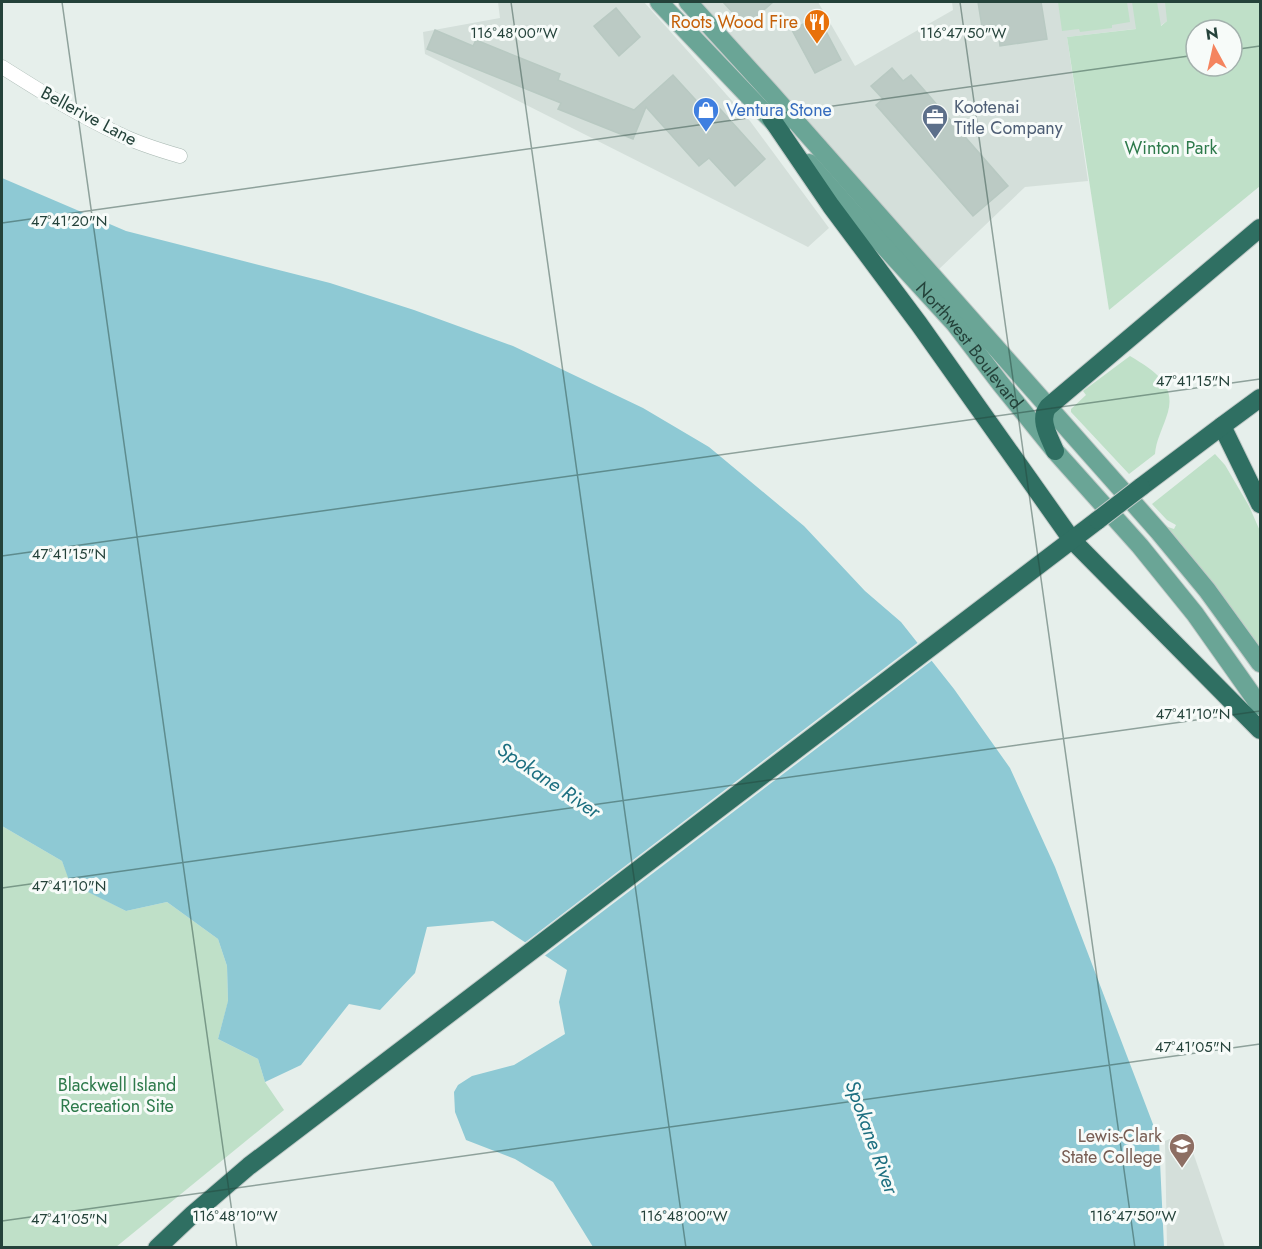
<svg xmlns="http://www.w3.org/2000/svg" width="1262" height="1249" font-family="Jost,sans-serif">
	<rect width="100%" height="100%" fill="#e6efeb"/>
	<g fill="#d4dfda">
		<path d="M498,2h146l106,119 79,107 -21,19 -383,-193 -2,-22 77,-14z"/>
		<path d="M696,2h122l37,64 98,-56 -1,-8h308v7l-93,12 -7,5 -93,11 21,144 -63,6 -88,84z"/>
		<path d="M1186,1132l22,64 17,51h-58l-2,-106z"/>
	</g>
	<g fill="#bfe0c8" fill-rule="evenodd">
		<path d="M1058,2h69l3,20 -18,3v3l-32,4 -1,-3 -17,2z"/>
		<path d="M1132,2h25l4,24 6,-5 -2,-19h95v184l-151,124 -42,-273 69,-8zM1196,30h36v36h-36z"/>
		<path d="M1130,356c25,15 49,30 36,62 -4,12 -10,23 -11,36l-26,20 -58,-62v-3l15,-14 -3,-4z"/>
		<path d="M1215,454l10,11 24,41 11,25v122l-98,-128 12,4 2,-4 -9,-5 -15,-16z"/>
		<path d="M2,826l60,35 9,22 55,28 41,-9 51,37 9,27 1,36 -10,37 40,20 7,23 19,28 -168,137h-114z"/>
	</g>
	<path fill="#8ec9d4" d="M2,178l124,53 204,52 84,27 99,36 130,62 66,39 95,79 61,65 36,31 53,67 56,79 45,99 104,273 5,107h-571l-40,-65 -38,-23 -49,-19 -11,-28 -1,-20 4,-7 14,-9 42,-11 51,-31 -6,-32 8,-32 -74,-49 -66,6 -12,46 -35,37 -31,-6 -48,61 -36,17 -7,-23 -40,-20 10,-38 -1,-35 -9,-27 -51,-37 -41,9 -56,-28 -8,-22 -60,-35z"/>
	<path fill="#e6efeb" d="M920,641l14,18 -391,298 -20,-13z"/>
	<g fill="#bbcac4" stroke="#b8c9c2" stroke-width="1.5">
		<path d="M723,2h50l-28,24z"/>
		<path d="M978,2h63l6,37 -47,7 -2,-15 -15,2z"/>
		<path d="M616,8l24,29 -21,19 -25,-30z"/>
		<path d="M818,16l23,44 -26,13 -23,-43z"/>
		<path d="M435,30l38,16 3,-6 84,34 -2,6 76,30 39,-35 31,34 9,-8 52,58 -30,27 -26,-28 -10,8 -53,-59 -13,32 -75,-30 3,-6 -134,-54z"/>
		<path d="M892,68l11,13 8,-6 97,111 -35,30 -97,-111 7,-6 -12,-13z"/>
	</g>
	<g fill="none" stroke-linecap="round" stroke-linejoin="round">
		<g stroke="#a8b8b2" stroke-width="15">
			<path id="street" d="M2,67c38,24 76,48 117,67 20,10 40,16 61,22"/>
		</g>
		<g stroke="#c2cac8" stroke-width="20">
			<g id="primary">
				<path d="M659,2l122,128"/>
				<path d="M688,2l81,89 390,441 48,58 53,73"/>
				<path id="s1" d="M809,163l39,44 107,117 45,59 55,68 85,95 55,68 65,92"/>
			</g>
		</g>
		<g stroke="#c2cac8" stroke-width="20">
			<g id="highway">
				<path d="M771,118l60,88 88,118 153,216 188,190"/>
				<path d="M1222,426l38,78"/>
				<path d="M1055,451c-5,-13 -17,-31 -7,-44l212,-179"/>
				<path d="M1141,487l81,-61 38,-28"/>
				<path d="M157,1248l36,-34 56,-48 849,-646"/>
			</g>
		</g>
		<use href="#street" stroke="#fff" stroke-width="14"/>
		<use href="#primary" stroke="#6aa596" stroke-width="18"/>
		<use href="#highway" stroke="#2f6f62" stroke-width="18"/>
		<g stroke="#c2cac8" stroke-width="20" stroke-linecap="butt">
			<path id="highway-bridge" d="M1098,520l43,-33"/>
		</g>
		<use href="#highway-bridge" stroke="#2f6f62" stroke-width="18"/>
	</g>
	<path fill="none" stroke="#24423a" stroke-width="1.5" stroke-opacity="0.45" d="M62,2l175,1246M511,2l175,1246M960,2l175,1246M1232,50l28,-4M2,223l1194,-168M2,556l1258,-177M2,888l1258,-177M2,1221l1258,-177"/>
	<defs>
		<g id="restaurant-pin" transform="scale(1.35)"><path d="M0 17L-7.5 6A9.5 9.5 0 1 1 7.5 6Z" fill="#e8710a" stroke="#f7fbf9"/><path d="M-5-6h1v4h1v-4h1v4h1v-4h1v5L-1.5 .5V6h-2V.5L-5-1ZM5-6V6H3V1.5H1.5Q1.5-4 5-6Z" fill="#fff"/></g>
		<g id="shop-pin" transform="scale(1.35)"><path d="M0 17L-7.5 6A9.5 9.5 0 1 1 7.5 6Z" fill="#3f7fe0" stroke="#f7fbf9"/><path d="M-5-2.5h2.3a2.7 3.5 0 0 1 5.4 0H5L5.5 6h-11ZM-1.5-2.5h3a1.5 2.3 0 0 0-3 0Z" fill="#fff"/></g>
		<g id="office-pin" transform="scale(1.35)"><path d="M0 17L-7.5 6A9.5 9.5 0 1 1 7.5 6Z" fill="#5c6f8a" stroke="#f7fbf9"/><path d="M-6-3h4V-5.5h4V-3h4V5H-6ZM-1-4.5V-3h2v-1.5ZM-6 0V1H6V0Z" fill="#fff"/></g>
		<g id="university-pin" transform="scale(1.35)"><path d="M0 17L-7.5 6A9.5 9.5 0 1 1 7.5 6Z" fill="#8d6e63" stroke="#f7fbf9"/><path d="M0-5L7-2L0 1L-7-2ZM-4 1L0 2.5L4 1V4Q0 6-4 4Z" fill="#fff"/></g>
	</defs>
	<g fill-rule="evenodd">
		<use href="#restaurant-pin" x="817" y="22"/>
		<use href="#shop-pin" x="706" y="110"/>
		<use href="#office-pin" x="935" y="117"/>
		<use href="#university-pin" x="1182" y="1146"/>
	</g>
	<g text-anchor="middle" stroke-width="6" stroke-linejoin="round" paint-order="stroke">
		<g font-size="18" fill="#c56008" stroke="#f7fbf9" text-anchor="end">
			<text x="798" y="28">Roots Wood Fire</text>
		</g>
		<g font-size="18" fill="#4e5e75" stroke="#f7fbf9" text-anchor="start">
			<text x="954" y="113">Kootenai<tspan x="954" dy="21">Title Company</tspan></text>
		</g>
		<g font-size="18" fill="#366cbe" stroke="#f7fbf9" text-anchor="start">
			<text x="726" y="116">Ventura Stone</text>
		</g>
		<g font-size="18" fill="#24423a" stroke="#f7fbf9">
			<text transform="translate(89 116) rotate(28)" y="6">Bellerive Lane</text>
			<text dy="6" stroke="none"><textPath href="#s1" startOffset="243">Northwest Boulevard</textPath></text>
		</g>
		<g font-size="18" fill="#2d7a4b" stroke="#f7fbf9">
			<text x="1171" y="154">Winton Park</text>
			<text x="117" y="1091">Blackwell Island<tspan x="117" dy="21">Recreation Site</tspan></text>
		</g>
		<g font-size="18" fill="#785e54" stroke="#f7fbf9" text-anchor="end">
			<text x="1162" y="1142">Lewis-Clark<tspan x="1162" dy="21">State College</tspan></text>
		</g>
		<g font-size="20" font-style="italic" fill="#1c6f80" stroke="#f7fbf9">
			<text transform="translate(549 780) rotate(34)" y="7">Spokane River</text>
			<text transform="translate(872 1137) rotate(70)" y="7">Spokane River</text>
		</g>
	</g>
	<g font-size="15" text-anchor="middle" fill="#24423a" stroke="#f7fbf9" stroke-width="6" stroke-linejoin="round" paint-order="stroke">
		<text x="514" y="38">116°48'00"W</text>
		<text x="963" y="38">116°47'50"W</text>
		<text x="69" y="226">47°41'20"N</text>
		<text x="1193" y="386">47°41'15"N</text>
		<text x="69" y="559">47°41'15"N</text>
		<text x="1193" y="719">47°41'10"N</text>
		<text x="69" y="891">47°41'10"N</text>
		<text x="1193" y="1052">47°41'05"N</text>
		<text x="235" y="1221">116°48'10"W</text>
		<text x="684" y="1221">116°48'00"W</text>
		<text x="1133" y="1221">116°47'50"W</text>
		<text x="69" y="1224">47°41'05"N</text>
	</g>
	<rect width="1262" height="1249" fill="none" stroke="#24423a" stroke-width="6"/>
	<g transform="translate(1214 48) rotate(352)"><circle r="28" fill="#f7fbf9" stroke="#a3b1ad" stroke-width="1.5"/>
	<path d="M0-4.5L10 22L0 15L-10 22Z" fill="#f4845f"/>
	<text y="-9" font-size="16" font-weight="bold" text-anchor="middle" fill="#24423a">N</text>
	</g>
</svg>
